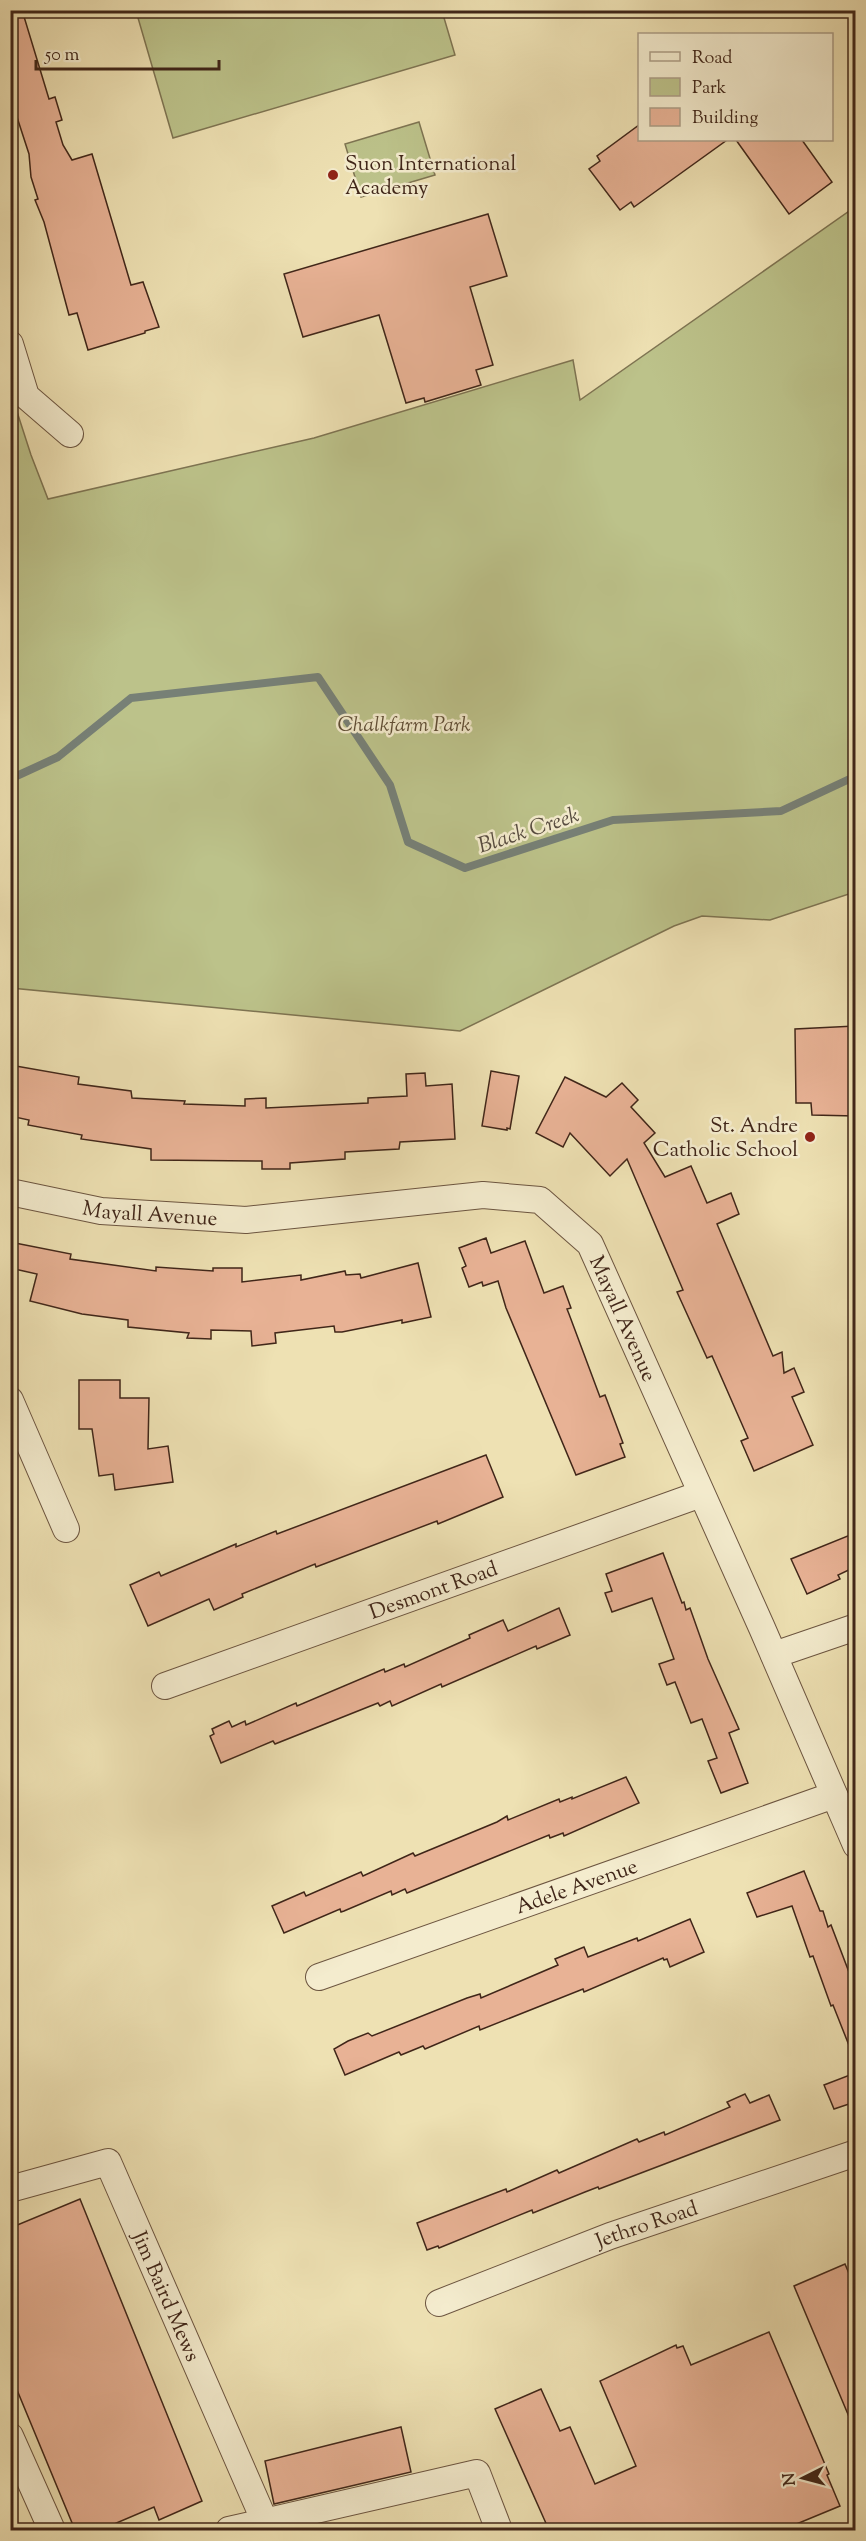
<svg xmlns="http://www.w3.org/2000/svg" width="866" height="2541" font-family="'Sorts Mill Goudy',serif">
	<rect width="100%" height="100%" fill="#eee1b3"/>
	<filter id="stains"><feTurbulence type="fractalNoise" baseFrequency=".00333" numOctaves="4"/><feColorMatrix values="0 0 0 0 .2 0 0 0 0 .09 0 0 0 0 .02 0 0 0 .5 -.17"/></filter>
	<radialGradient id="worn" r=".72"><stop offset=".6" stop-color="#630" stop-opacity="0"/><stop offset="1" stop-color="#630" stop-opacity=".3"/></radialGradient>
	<g fill="#bcc28a" stroke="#7e7452" stroke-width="1.5">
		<path d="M136,11h306l13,44 -282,83z"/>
		<path d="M419,122l16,53 -74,22 -16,-53z"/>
		<path d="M855,207v685l-85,28 -68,-4 -28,10 -214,105 -449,-43 -1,-598 21,65 17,44 266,-61 259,-78 7,40z"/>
	</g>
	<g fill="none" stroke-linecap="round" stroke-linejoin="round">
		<path stroke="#778076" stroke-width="8" d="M10,779l48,-22 73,-59 187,-21 72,108 18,57 57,26 148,-48 168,-9 75,-35"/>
	</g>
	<g fill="#e8b295" stroke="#402619" stroke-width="1.5">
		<path d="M10,10h12l27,89 6,-2 7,23 -6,2 7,23 9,15 20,-6 39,131 12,-3 16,45 -14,4v2l-57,17 -11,-37 -8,2 -25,-93 -9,-22 3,-1 -7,-22 -2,-23 -14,-43 -2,-21 -3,1z"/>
		<path d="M639,125v15h88l-93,67 -3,-5 -11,8 -31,-41 11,-8 -3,-5z"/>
		<path d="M736,140h66l30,42 -43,32z"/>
		<path d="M488,214l19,62 -37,11 23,78 -17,5 5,15 -56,17 -1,-4 -18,5 -27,-88 -76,22 -19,-63z"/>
		<path d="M855,1026v90l-43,-1 -1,-12h-15l-1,-74z"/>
		<path d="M10,1065l69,12 -1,7 53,7 1,7 53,3 -1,3 61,2v-7l21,-1v10l102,-5v-5l39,-2 -1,-22 19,-1 1,13 26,-2 3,55 -55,3 -1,7 -54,3v7l-55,4v6h-28v-8l-111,-1v-11l-70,-10 1,-4 -54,-10 1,-5 -19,-4z"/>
		<path d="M491,1071l28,5 -9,53 -3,-1v2l-25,-4z"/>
		<path d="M565,1077l41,20 16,-14 16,17 -7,7 24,26 -11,10 21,34 26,-11 16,37 24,-10 8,21 -22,10 56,132 9,-4 2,21 10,-5 10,24 -12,5 21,48 -59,26 -13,-30 7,-3 -36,-82 -5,2 -30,-66 6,-2 -56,-131 -17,17 -40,-43 -7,14 -27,-14z"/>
		<path d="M486,1238l5,15 34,-12 19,52 19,-7 8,22 -4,1 2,5 31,83 5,-2 18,48 -3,1 5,13 -49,18 -70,-167 -8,-27 -15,5 -1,-4 -13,5 -7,-19 4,-2 -7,-18z"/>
		<path d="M10,1242l61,12 -1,5 86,12v-4l57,4v-3h29v14l59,-7v5l44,-9 1,4 14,-1 1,4 57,-15 13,54 -29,6v-3l-60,12h-7l-1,-6 -59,7 1,10 -24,3 -1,-15 -40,-1v9l-24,-1 2,-5 -61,-6v-7l-46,-6 -52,-13 7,-27 -27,-6z"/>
		<path d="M79,1380h41v18h29l-1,51 20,-3 5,36 -58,8 -2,-16 -14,2 -7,-47h-13z"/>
		<path d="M486,1455l17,42 -65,27 -1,-3 -121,46 -1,-3 -73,30 1,3 -29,13 -5,-11 -61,27 -18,-41 29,-13 2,4 75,-32v3l40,-16 1,3z"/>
		<path d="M855,1533v34l-17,8 2,4 -33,15 -16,-35z"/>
		<path d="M663,1553l19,50 2,-1 2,8 4,-2 18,51 31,70 -10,4 19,50 -27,10 -13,-32 9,-3 -15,-39 -11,4 -16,-41 -8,3 -8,-21 15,-5 -22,-61 -40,14 -7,-19 7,-2 -6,-17z"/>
		<path d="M559,1608l11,27 -33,14 -1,-3 -94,41 -1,-3 -49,22 -2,-5 -10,5 -2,-3 -103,41 -2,-3 -52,22 -11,-27 4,-2 -2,-5 17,-8 3,6 13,-6 1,4 50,-22 1,3 87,-37 1,3 19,-8 1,3 65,-29 -1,-3 34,-15 5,11z"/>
		<path d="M626,1777l13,26 -75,33 -1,-3 -13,5 -1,-3 -142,58 -2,-4 -13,6 -1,-4 -47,20 -3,1 -1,-3 -56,24 -12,-27 32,-14 2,4 55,-24 2,4 50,-23 2,3 82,-34 10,-6 1,4 51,-21 1,3 12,-5v2z"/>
		<path d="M804,1871l16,40h3l5,16 3,-2 24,63v70h-1l-21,-53 -2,1 -18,-50 -3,1 -18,-51 -35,11 -10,-24z"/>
		<path d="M690,1919l14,33 -34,15 -3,-8 -3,1 -1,-2 -79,34 -1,-3 -103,41 -1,-4 -54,23 -2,-3 -22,9 -2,-3 -54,23 -11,-26 14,-8 20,-8 4,3 95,-38 13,-4 1,4 77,-33 -3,-6 29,-12 4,10 49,-19 1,3z"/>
		<path d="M855,2073v29l-21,7 -10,-24z"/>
		<path d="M745,2094l5,9 19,-8 11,25 -181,69 -1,-2 -13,5 -52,21 -1,-3 -93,38 -1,-2 -11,4 -10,-27 89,-34 1,3 50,-22 2,3 78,-34 2,3 25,-10 1,3 65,-28 -3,-5z"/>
		<path d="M80,2199l122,302 -43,19 -5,-13 -54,23h-25l-65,-157v-145z"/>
		<path d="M845,2264l10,24v143l-61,-145z"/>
		<path d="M769,2332l60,142 -2,1 13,31 -58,24h-233l-54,-121 46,-20 19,42 10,-4 25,57 41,-18 -36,-85 76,-36 1,3 6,-2 8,19z"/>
		<path d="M401,2427l10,45 -137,32 -9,-43z"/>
	</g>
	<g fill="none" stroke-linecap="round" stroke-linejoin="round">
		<g stroke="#6c5540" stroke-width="28">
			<g id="street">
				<path d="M10,344l16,52 44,38"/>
				<path id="s1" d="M10,1192l91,19 145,9 237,-25 57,5 50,44 172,384 94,217"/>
				<path d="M10,1400l56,129"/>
				<path d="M774,1655l82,-28"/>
				<path id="s2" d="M165,1686l536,-192"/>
				<path id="s3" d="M319,1977l515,-182"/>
				<path id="s4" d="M10,2189l98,-27 157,360"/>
				<path id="s5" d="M439,2303l171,-67 246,-83"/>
				<path d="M10,2436l42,94"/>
				<path d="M229,2530l248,-57 22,57"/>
			</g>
		</g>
		<use href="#street" stroke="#f4ecce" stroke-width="26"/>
	</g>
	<g fill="#8f2418" stroke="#f4ecce" stroke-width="2">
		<circle cx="333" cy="175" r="6"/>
		<circle cx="810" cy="1137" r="6"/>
	</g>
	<g text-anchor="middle" stroke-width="5" stroke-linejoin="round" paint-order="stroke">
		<g font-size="21" fill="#402619" stroke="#f4ecce" text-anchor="start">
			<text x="345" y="170">Suon International<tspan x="345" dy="24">Academy</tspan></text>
			<text x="798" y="1132" text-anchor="end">St. Andre<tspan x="798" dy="24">Catholic School</tspan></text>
		</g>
		<g font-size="21" font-style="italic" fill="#5f4d35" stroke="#f4ecce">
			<text x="404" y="731">Chalkfarm Park</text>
		</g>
		<g font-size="21" fill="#402619" stroke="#f4ecce">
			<text dy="7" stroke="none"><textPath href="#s1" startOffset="142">Mayall Avenue</textPath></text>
			<text dy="7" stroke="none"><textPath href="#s1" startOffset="682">Mayall Avenue</textPath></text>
			<text dy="7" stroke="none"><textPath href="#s2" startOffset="285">Desmont Road</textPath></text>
			<text dy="7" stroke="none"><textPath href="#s3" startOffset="273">Adele Avenue</textPath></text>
			<text dy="7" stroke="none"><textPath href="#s5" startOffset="222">Jethro Road</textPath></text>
			<text dy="7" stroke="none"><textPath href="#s4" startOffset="248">Jim Baird Mews</textPath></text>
		</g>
		<g font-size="22" font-style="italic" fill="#574c40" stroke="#f4ecce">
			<text transform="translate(528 829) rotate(-18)" y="8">Black Creek</text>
		</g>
	</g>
	<rect width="866" height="2541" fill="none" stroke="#eee1b3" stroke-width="36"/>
	<rect x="12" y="12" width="842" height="2517" fill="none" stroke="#402619" stroke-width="3"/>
	<rect x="18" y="18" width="830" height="2505" fill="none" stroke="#402619" stroke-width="1.5"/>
	<rect x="638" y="33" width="195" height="108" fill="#f4ecce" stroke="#ac9d86" stroke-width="1.5"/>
	<rect x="650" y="52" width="30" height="9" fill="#f4ecce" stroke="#ac9d86" stroke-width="1.5"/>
	<text x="692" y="63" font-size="18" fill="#402619">Road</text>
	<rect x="650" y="78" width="30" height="18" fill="#bcc28a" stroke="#ac9d86" stroke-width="1.5"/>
	<text x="692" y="93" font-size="18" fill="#402619">Park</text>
	<rect x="650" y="108" width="30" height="18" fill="#e8b295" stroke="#ac9d86" stroke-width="1.5"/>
	<text x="692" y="123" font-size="18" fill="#402619">Building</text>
	<g transform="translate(803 2478) rotate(264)" stroke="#f4ecce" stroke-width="4.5" paint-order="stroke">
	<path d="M0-4.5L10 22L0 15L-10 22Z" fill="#402619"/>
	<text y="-9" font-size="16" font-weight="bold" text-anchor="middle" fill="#402619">N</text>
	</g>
	<path d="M36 60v9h183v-9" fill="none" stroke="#402619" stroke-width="3"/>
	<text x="45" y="60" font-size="18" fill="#402619" stroke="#f4ecce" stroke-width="4.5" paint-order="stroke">50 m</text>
	<rect width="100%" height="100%" filter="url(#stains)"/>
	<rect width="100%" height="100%" fill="url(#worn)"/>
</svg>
